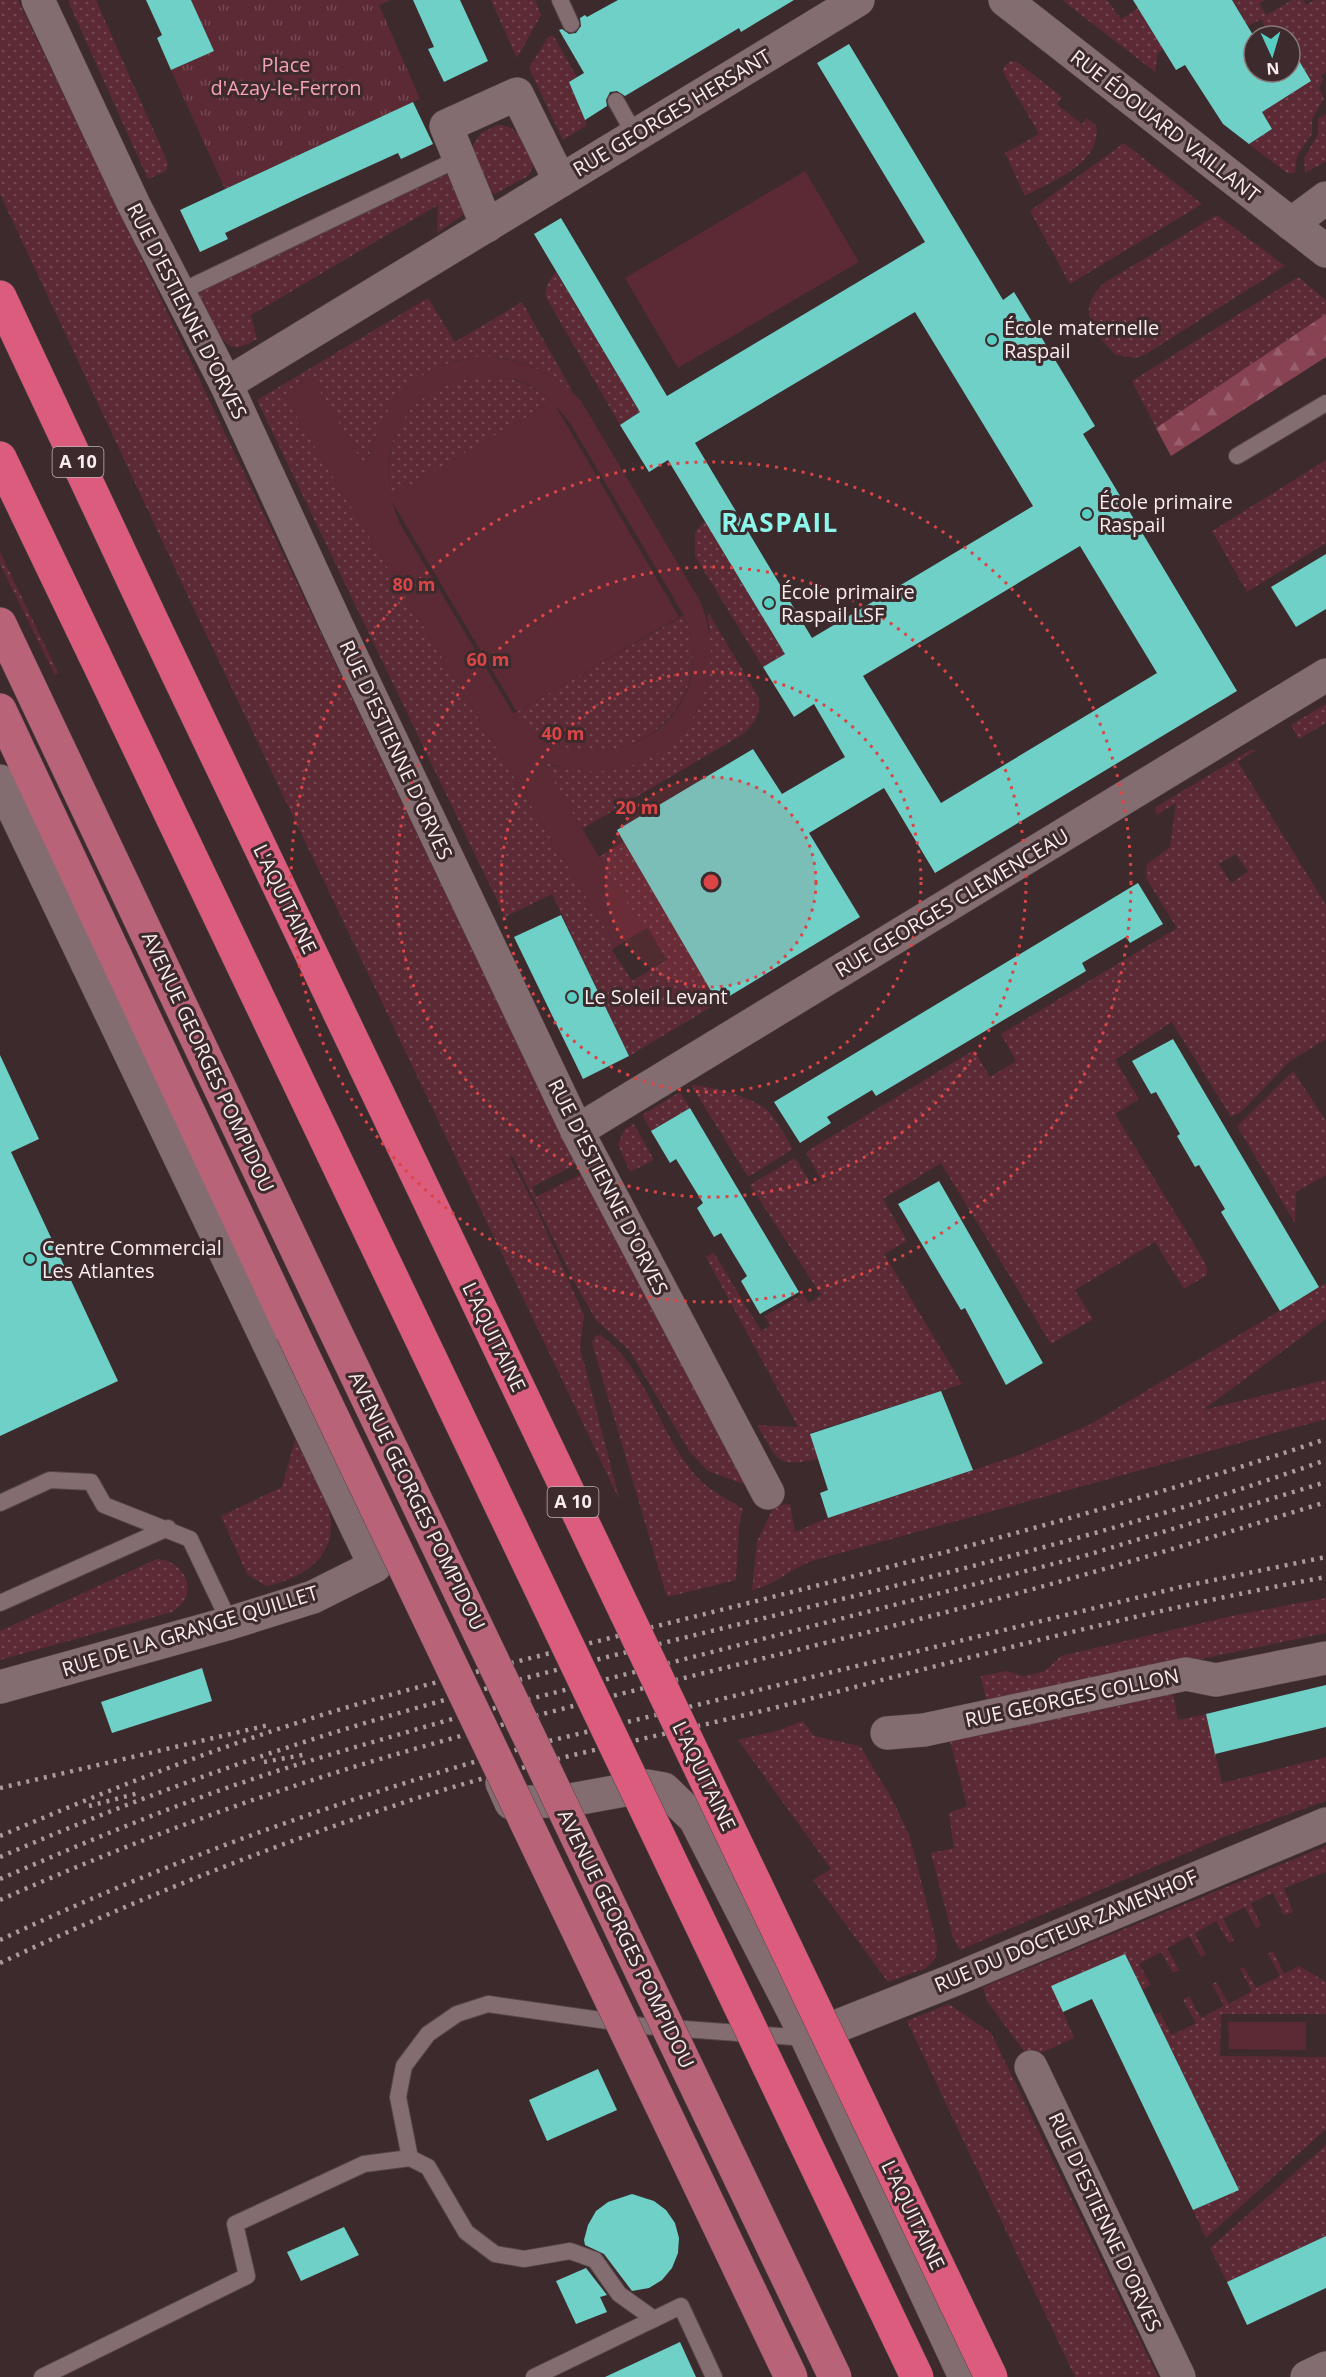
<svg xmlns="http://www.w3.org/2000/svg" width="1326" height="2377" font-family="'Open Sans',sans-serif">
	<defs>
		<pattern id="grass-dots" width="8" height="8" patternUnits="userSpaceOnUse" patternTransform="scale(1.5)"><rect width="8" height="8" fill="#5b2a35"/><path d="M2 2h.1M6 6h.1" fill="none" stroke="#734953" stroke-width="1.8" stroke-linecap="round"/></pattern>
		<pattern id="forest-firs" width="22" height="20" patternUnits="userSpaceOnUse" patternTransform="scale(1.5)"><rect width="22" height="20" fill="#874352"/><path d="M5 1l3.5 6h-7zM16 11l3.5 6h-7z" fill="#995e6b"/></pattern>
		<pattern id="park-tufts" width="24" height="20" patternUnits="userSpaceOnUse" patternTransform="scale(1.5)"><rect width="24" height="20" fill="#5b2a35"/><path d="M3 7l-1-3M5 7V3M7 7l1-3M15 17l-1-3M17 17v-4M19 17l1-3" fill="none" stroke="#734953"/></pattern>
	</defs>
	<rect width="100%" height="100%" fill="#3d2a2d"/>
	<g fill="url(#grass-dots)" fill-rule="evenodd">
		<path d="M0,0h18l516,1079 44,84 -46,24 4,10 48,-24 167,314 -43,-16 -18,-19 -61,-102 -33,-30 -19,-33 -65,-132 -2,3 27,52 47,105 -4,33 40,153 -426,-892 -194,-415z"/>
		<path d="M71,0h25l72,163 -2,8 -18,8 -80,-178z"/>
		<path d="M491,0h44l6,15 -24,43z"/>
		<path d="M1062,0h45l14,19 30,-19 12,49 -5,4 -3,19z"/>
		<path d="M1232,0h33l-6,4 7,11 26,-15h11l3,5 9,-5h11v72l-5,3 2,5 -4,8 5,10 -12,22v14l-15,22 -2,17h-8l-38,-29 23,-15 -10,-17 32,-20 9,-25 -5,-8 -8,-2v-21h-32l8,-7 -5,-10 -13,7z"/>
		<path d="M553,35l24,42 -8,5 18,43 -24,15 -34,-72 19,-31z"/>
		<path d="M1010,61l7,1 45,35 -5,7 25,20 5,-6 9,7c7,38 -44,56 -71,71l-20,-43 34,-19 -35,-60 -1,-6z"/>
		<path d="M1326,114v47l-21,12 -1,-15 14,-24v-15z"/>
		<path d="M498,125c23,0 28,23 36,40l-6,11 -33,18 -4,-1 -19,-46 9,-14z"/>
		<path d="M1124,143l78,61 -132,80 -40,-73z"/>
		<path d="M450,173l16,40 -29,20 1,-28 -187,110 6,24c-7,4 -15,9 -23,8 -15,-2 -31,-41 -38,-55z"/>
		<path d="M1217,215l68,51 -139,88 -11,4 -19,-3c-24,-23 -41,-45 -12,-72z"/>
		<path d="M556,272l84,140 -20,13 -74,-128c-1,-11 3,-17 10,-25z"/>
		<path d="M1298,277l28,23v14l-170,114 -24,-47z"/>
		<path d="M428,298l27,44 67,-40 51,90c-84,-71 -187,-28 -207,77l-54,-90 -28,16 332,552 -4,3 20,31 35,-21 -19,-32 -5,2 -44,-73 25,-15 94,161 -89,53 -77,-162 -47,23 -248,-517z"/>
		<path d="M474,376c31,-2 55,5 78,26l-161,95c-10,-66 18,-106 83,-121z"/>
		<path d="M1326,460v83l-79,49 -35,-61z"/>
		<path d="M705,521l80,133 -22,13 -68,-111v-24z"/>
		<path d="M0,552l58,121 -3,2 -55,-111z"/>
		<path d="M709,614l49,82c4,17 -3,27 -15,38l-161,95 -41,-68 17,6 113,-24 39,-111 -3,-16z"/>
		<path d="M684,615c46,110 -101,188 -171,99z"/>
		<path d="M1326,704v19l-27,16 -8,-14z"/>
		<path d="M1251,750h5l-18,12 88,143v134l-37,23 -48,50 -10,5 -59,-95 -57,38 24,39 -24,15 88,145 4,9v7l-23,14 -29,-47 -80,48 18,29 -42,25 -110,-181 -58,36 24,42 -23,13 78,130 -152,49 8,26c-44,9 -40,1 -61,-34l41,2 -92,-170 8,-4 47,78 9,-5 -5,-10 38,-22 6,9 12,-8 -71,-110 45,-27 17,27 9,-5 -15,-28 168,-102 16,27 26,-16 -15,-27 176,-106 -31,-50 1,-14 23,-17 6,-44 -20,12v-8zM1236,854l12,18 -17,11 -12,-19z"/>
		<path d="M1293,1071l33,50v54l-30,17 -1,31 -58,-97z"/>
		<path d="M691,1085c21,1 66,13 79,28 9,11 16,25 23,36l-45,28z"/>
		<path d="M680,1092l10,16 -39,23 -9,-16z"/>
		<path d="M634,1124l20,36 -24,12 -12,-28 7,-15z"/>
		<path d="M1326,1283v36l-123,91 123,-30v39l-511,141c-23,7 -39,25 -63,30l5,-48 17,-36 16,-2 5,28 33,-14 191,-63 70,-30z"/>
		<path d="M601,1335c47,35 58,100 96,142 11,13 31,22 46,32l-4,17 -3,54 -69,17 -75,-254 3,-7z"/>
		<path d="M295,1440c12,24 29,49 35,75 8,41 -29,65 -64,71l-19,-12 -26,-58 61,-29z"/>
		<path d="M157,1559c30,2 43,37 15,53l-172,48v-29z"/>
		<path d="M1326,1598v35l-256,53 -84,13 -5,-23 25,-5 18,5 21,-5 16,-15 175,-41z"/>
		<path d="M1162,1685l11,9 5,26 28,-6 16,69 104,-26v44l-100,35 -266,114 -7,-12 -22,-85 23,-5 -5,-35 18,-7 -17,-65z"/>
		<path d="M803,1721l11,15 46,10 33,55 17,36 27,107 -1,14 -10,10 -38,14 -75,-102 18,-11 -93,-129 38,-9z"/>
		<path d="M1326,1846v26l-42,16 9,24 -9,3 -11,-22 -22,10 10,23 -5,2 -11,-21 -22,11 11,22 -5,3 -13,-22 -21,12 11,22 -5,2 -12,-21 -22,12 12,22 -6,3 -12,-21 -22,12 12,21 -10,6 -89,-5 22,52 -31,14 -17,2 -39,-53 -4,-14z"/>
		<path d="M1273,1951l11,23 15,-8 27,16v32h-105l-1,42 106,1v72l-120,109 -13,-28 45,-20 -89,-176 11,-1 12,22 24,-12 -13,-23 6,-4 12,22 23,-12 -12,-22 4,-2 13,22 23,-13 -12,-22 4,-2 12,21 24,-12 -12,-22z"/>
		<path d="M949,2004l42,29 167,344h-83l-168,-356z"/>
		<path d="M1326,2145v91l-99,46 -17,-34z"/>
	</g>
	<path fill="url(#forest-firs)" d="M1326,314v43l-155,99 -15,-28z"/>
	<path fill="url(#park-tufts)" d="M191,0h200l-12,5 41,94 -195,90 -54,-119 43,-19z"/>
	<g fill="#5b2a35" fill-rule="evenodd">
		<path d="M805,171l54,91 -181,106 -53,-90z"/>
		<path d="M483,356c39,4 71,15 98,45l118,198c34,76 -8,164 -94,172 -23,2 -42,-4 -63,-9l101,168 -27,17 -332,-552 28,-17 54,90c17,-68 44,-102 117,-112zM474,376c30,-2 56,4 78,26l-161,94c-11,-65 20,-105 83,-120zM555,405l15,18 112,189c50,107 -83,187 -166,106l-116,-194 -9,-24 126,212 162,-95z"/>
		<path d="M1228,2022h78v28l-77,-1z"/>
	</g>
	<g fill="#6ed0c6" fill-rule="evenodd">
		<path d="M146,0h45l23,51 -43,19 -14,-32 5,-3z"/>
		<path d="M413,0h47l28,61 -44,21 -16,-33 6,-2z"/>
		<path d="M618,0h176l-53,32 -2,-4 -114,68 -8,-5 -7,1 -4,8 1,6 -22,14 -16,-38 15,-9 -25,-43 3,-1 7,5 7,-1 5,-7 -1,-8 5,-3 2,2z"/>
		<path d="M1133,0h99l21,35 -3,2 4,2v33h36v-17l8,4 13,22 -49,31 10,17 -23,15 -26,-20 -38,-59 -9,5z"/>
		<path d="M849,44l154,256 11,-8 81,134 -12,8 154,257 -302,182 -51,-85 -75,45 51,84 -142,86 -101,-173 136,-81 29,45 63,-37 -31,-53 -20,13 -31,-50 22,-13 -117,-194 -19,12 -29,-47 20,-13 -106,-178 27,-16 106,178 258,-154 -108,-179zM915,312l118,194 -221,132 -117,-195zM1080,546l77,127 -216,130 -78,-127z"/>
		<path d="M413,102l20,42 -32,15 -3,-6 -95,43 -78,37 3,6 -28,13 -20,-42z"/>
		<path d="M1326,554v55l-30,18 -25,-40z"/>
		<path d="M1138,883l25,41 -33,19 -4,-6 -44,26 4,8 -210,125 -4,-6 -45,27 4,6 -31,20 -26,-41z"/>
		<path d="M561,915l68,141 -46,23 -69,-142z"/>
		<path d="M1173,1039l146,248 -39,24 -59,-99 4,-3 -26,-44 -4,2 -18,-31 3,-2 -24,-42 -5,2 -19,-33z"/>
		<path d="M0,1055l39,84 -28,13 107,229 -118,55z"/>
		<path d="M690,1108l109,184 -39,22 -19,-33 6,-5 -26,-43 -7,4 -17,-29 6,-5 -27,-44 -6,4 -19,-32z"/>
		<path d="M939,1181l104,182 -37,22 -41,-77 -4,2 -63,-106z"/>
		<path d="M941,1391l32,79 -145,48 -8,-25 8,-3 -18,-56z"/>
		<path d="M202,1668l10,33 -100,32 -11,-31z"/>
		<path d="M1326,1685v42l-111,27 -9,-40z"/>
		<path d="M1125,1954l114,236 -46,20 -101,-211 -29,13 -12,-26z"/>
		<path d="M598,2069l19,41 -70,31 -18,-41z"/>
		<path d="M632,2194l22,7 12,9 9,13 4,15 -1,15 -6,15 -10,12 -13,8 -17,3 -28,-37 -19,-9 -1,-5 4,-15 8,-14 12,-9z"/>
		<path d="M344,2227l15,28 -58,26 -14,-29z"/>
		<path d="M1326,2236v52l-79,37 -20,-43z"/>
		<path d="M586,2268l21,27 -7,2 7,15 -31,12 -20,-43z"/>
		<path d="M680,2342l16,35h-91z"/>
	</g>
	<g fill="none" stroke-linecap="round" stroke-linejoin="round">
		<g stroke="#56464a" stroke-width="18">
			<g id="service">
				<path d="M560,0l11,24"/>
				<path d="M616,101l19,34"/>
				<path d="M180,292l280,-134"/>
				<path d="M1237,456l89,-53"/>
				<path d="M0,1503l50,-23 41,2 13,23 86,34 40,84"/>
				<path d="M0,1603l168,-75"/>
				<path d="M410,2158l-12,-61 6,-31 24,-32 29,-20 31,-10 155,22 164,12"/>
				<path d="M42,2377l205,-101 -12,-52 129,-60 46,-6 18,9 38,65 29,22 29,5 46,-8 25,9 24,34 35,25"/>
				<path d="M534,2377l147,-71 33,71"/>
			</g>
		</g>
		<g stroke="#56464a" stroke-width="34">
			<g id="minor">
				<path d="M38,0l96,205 92,179 111,242 240,505 191,362"/>
				<path d="M1291,224l35,-26"/>
				<path d="M487,226l-41,-100 71,-32 43,87"/>
				<path d="M226,384l632,-384"/>
				<path d="M577,1131l749,-456"/>
				<path d="M887,1733l37,-3 262,-56 30,6 110,-22"/>
				<path d="M502,1783l9,20 59,-3 77,-14 17,3 31,30 112,219 158,339"/>
				<path d="M807,2038l149,-59 370,-155"/>
				<path d="M1031,2067l148,310"/>
				<path d="M1307,2377l19,-9"/>
			</g>
		</g>
		<g stroke="#56464a" stroke-width="34">
			<path id="tertiary" d="M0,781l375,785 -62,31 -83,26 -230,64"/>
		</g>
		<g stroke="#56464a" stroke-width="34">
			<path id="secondary" d="M1005,0l321,251"/>
		</g>
		<g stroke="#56464a" stroke-width="34">
			<g id="primary">
				<path d="M0,624l328,692"/>
				<path d="M0,710l292,622"/>
			</g>
		</g>
		<g stroke="#56464a" stroke-width="34">
			<g id="motorway">
				<path d="M0,297l155,330"/>
				<path d="M0,458l95,198"/>
			</g>
		</g>
		<use href="#service" stroke="#836d70" stroke-width="16"/>
		<use href="#minor" stroke="#836d70" stroke-width="33"/>
		<use href="#tertiary" stroke="#836d70" stroke-width="33"/>
		<use href="#secondary" stroke="#836d70" stroke-width="33"/>
		<use href="#primary" stroke="#b86377" stroke-width="33"/>
		<use href="#motorway" stroke="#db5c7c" stroke-width="33"/>
		<g stroke="#ab9b9e" stroke-width="4.5" stroke-dasharray="3 6" stroke-linecap="butt">
			<path d="M264,1762l44,-8"/>
			<path d="M0,1788l269,-63"/>
			<path d="M89,1806l50,-13"/>
			<path d="M0,1836c101,-43 202,-83 306,-116 113,-36 228,-62 343,-92 227,-57 455,-114 677,-189"/>
			<path d="M0,1857c134,-58 272,-108 413,-148 303,-87 616,-143 913,-249"/>
			<path d="M0,1879c79,-34 159,-68 241,-96 67,-23 136,-42 204,-62l639,-165 242,-74"/>
			<path d="M0,1900c139,-62 285,-115 432,-156 174,-49 351,-89 526,-135 124,-32 246,-69 368,-107"/>
			<path d="M0,1940c174,-82 355,-146 541,-197l644,-157 141,-29"/>
			<path d="M0,1963c143,-67 289,-125 440,-172 111,-34 225,-56 338,-84 182,-47 363,-96 548,-130"/>
		</g>
		<g stroke="#56464a" stroke-width="34" stroke-linecap="butt">
			<g id="primary-bridge">
				<path d="M328,1316l507,1061"/>
				<path d="M292,1332l499,1045"/>
			</g>
		</g>
		<g stroke="#56464a" stroke-width="34" stroke-linecap="butt">
			<g id="motorway-bridge">
				<path d="M155,627l836,1750"/>
				<path d="M95,656l822,1721"/>
			</g>
		</g>
		<use href="#primary-bridge" stroke="#b86377" stroke-width="33"/>
		<use href="#motorway-bridge" stroke="#db5c7c" stroke-width="33"/>
	</g>
	<circle cx="711" cy="882" r="105" fill="#db4546" fill-opacity=".12"/>
	<g fill="none" stroke="#db4546" stroke-width="3" stroke-dasharray="3 6">
		<circle cx="711" cy="882" r="105"/>
		<circle cx="711" cy="882" r="210"/>
		<circle cx="711" cy="882" r="315"/>
		<circle cx="711" cy="882" r="420"/>
	</g>
	<g fill="#56cec2" stroke="#3d2a2d" stroke-width="2">
		<circle cx="992" cy="340" r="6"/>
		<circle cx="1087" cy="514" r="6"/>
		<circle cx="769" cy="603" r="6"/>
		<circle cx="572" cy="997" r="6"/>
		<circle cx="30" cy="1259" r="6"/>
	</g>
	<g text-anchor="middle" stroke-width="6" stroke-linejoin="round" paint-order="stroke">
		<g fill="#3d2a2d" stroke="#c1b2b4" stroke-width="1.5">
			<rect x="52.5" y="447" width="51" height="30" rx="4.5"/>
			<rect x="547.5" y="1487" width="51" height="30" rx="4.5"/>
		</g>
		<g font-size="18" font-weight="bold" fill="#f9ecee">
			<text x="78" y="468">A 10</text>
			<text x="573" y="1508">A 10</text>
		</g>
		<g font-size="20" fill="#f5a3b2" stroke="#3d2a2d">
			<text x="286" y="72">Place<tspan x="286" dy="23">d'Azay-le-Ferron</tspan></text>
		</g>
		<g font-size="20" fill="#f9ecee" stroke="#3d2a2d">
			<text transform="translate(672 113) rotate(-31)" y="7">RUE GEORGES HERSANT</text>
			<text transform="translate(1165 126) rotate(38)" y="7">RUE ÉDOUARD VAILLANT</text>
			<text transform="translate(187 311) rotate(63)" y="7">RUE D'ESTIENNE D'ORVES</text>
			<text transform="translate(396 750) rotate(65)" y="7">RUE D'ESTIENNE D'ORVES</text>
			<text transform="translate(285 899) rotate(64)" y="7">L'AQUITAINE</text>
			<text transform="translate(952 903) rotate(-31)" y="7">RUE GEORGES CLEMENCEAU</text>
			<text transform="translate(208 1062) rotate(65)" y="7">AVENUE GEORGES POMPIDOU</text>
			<text transform="translate(608 1187) rotate(63)" y="7">RUE D'ESTIENNE D'ORVES</text>
			<text transform="translate(494 1337) rotate(64)" y="7">L'AQUITAINE</text>
			<text transform="translate(417 1501) rotate(64)" y="7">AVENUE GEORGES POMPIDOU</text>
			<text transform="translate(190 1631) rotate(-17)" y="7">RUE DE LA GRANGE QUILLET</text>
			<text transform="translate(1072 1698) rotate(-12)" y="7">RUE GEORGES COLLON</text>
			<text transform="translate(704 1776) rotate(64)" y="7">L'AQUITAINE</text>
			<text transform="translate(1066 1931) rotate(-23)" y="7">RUE DU DOCTEUR ZAMENHOF</text>
			<text transform="translate(626 1939) rotate(64)" y="7">AVENUE GEORGES POMPIDOU</text>
			<text transform="translate(913 2215) rotate(64)" y="7">L'AQUITAINE</text>
			<text transform="translate(1105 2222) rotate(65)" y="7">RUE D'ESTIENNE D'ORVES</text>
		</g>
		<g font-size="20" fill="#f9ecee" stroke="#3d2a2d" text-anchor="start">
			<text x="1004" y="335">École maternelle<tspan x="1004" dy="23">Raspail</tspan></text>
			<text x="1099" y="509">École primaire<tspan x="1099" dy="23">Raspail</tspan></text>
			<text x="781" y="599">École primaire<tspan x="781" dy="23">Raspail LSF</tspan></text>
			<text x="584" y="1004">Le Soleil Levant</text>
			<text x="42" y="1255">Centre Commercial<tspan x="42" dy="23">Les Atlantes</tspan></text>
		</g>
		<g font-size="26" font-weight="bold" letter-spacing="1.5" fill="#8cf6ea" stroke="#3d2a2d">
			<text x="780" y="532">RASPAIL</text>
		</g>
	</g>
	<circle cx="711" cy="882" r="9" fill="#db4546" stroke="#3d2a2d" stroke-width="3"/>
	<g font-size="18" text-anchor="middle" font-weight="bold" fill="#db4546" stroke="#3d2a2d" stroke-width="6" stroke-linejoin="round" paint-order="stroke">
		<text x="414" y="591">80 m</text>
		<text x="488" y="666">60 m</text>
		<text x="563" y="740">40 m</text>
		<text x="637" y="814">20 m</text>
	</g>
	<g transform="translate(1272 54) rotate(176)"><circle r="28" fill="#3d2a2d" stroke="#88787a" stroke-width="1.5"/>
	<path d="M0-4.5L10 22L0 15L-10 22Z" fill="#56cec2"/>
	<text y="-9" font-size="16" font-weight="bold" text-anchor="middle" fill="#f9ecee">N</text>
	</g>
</svg>
